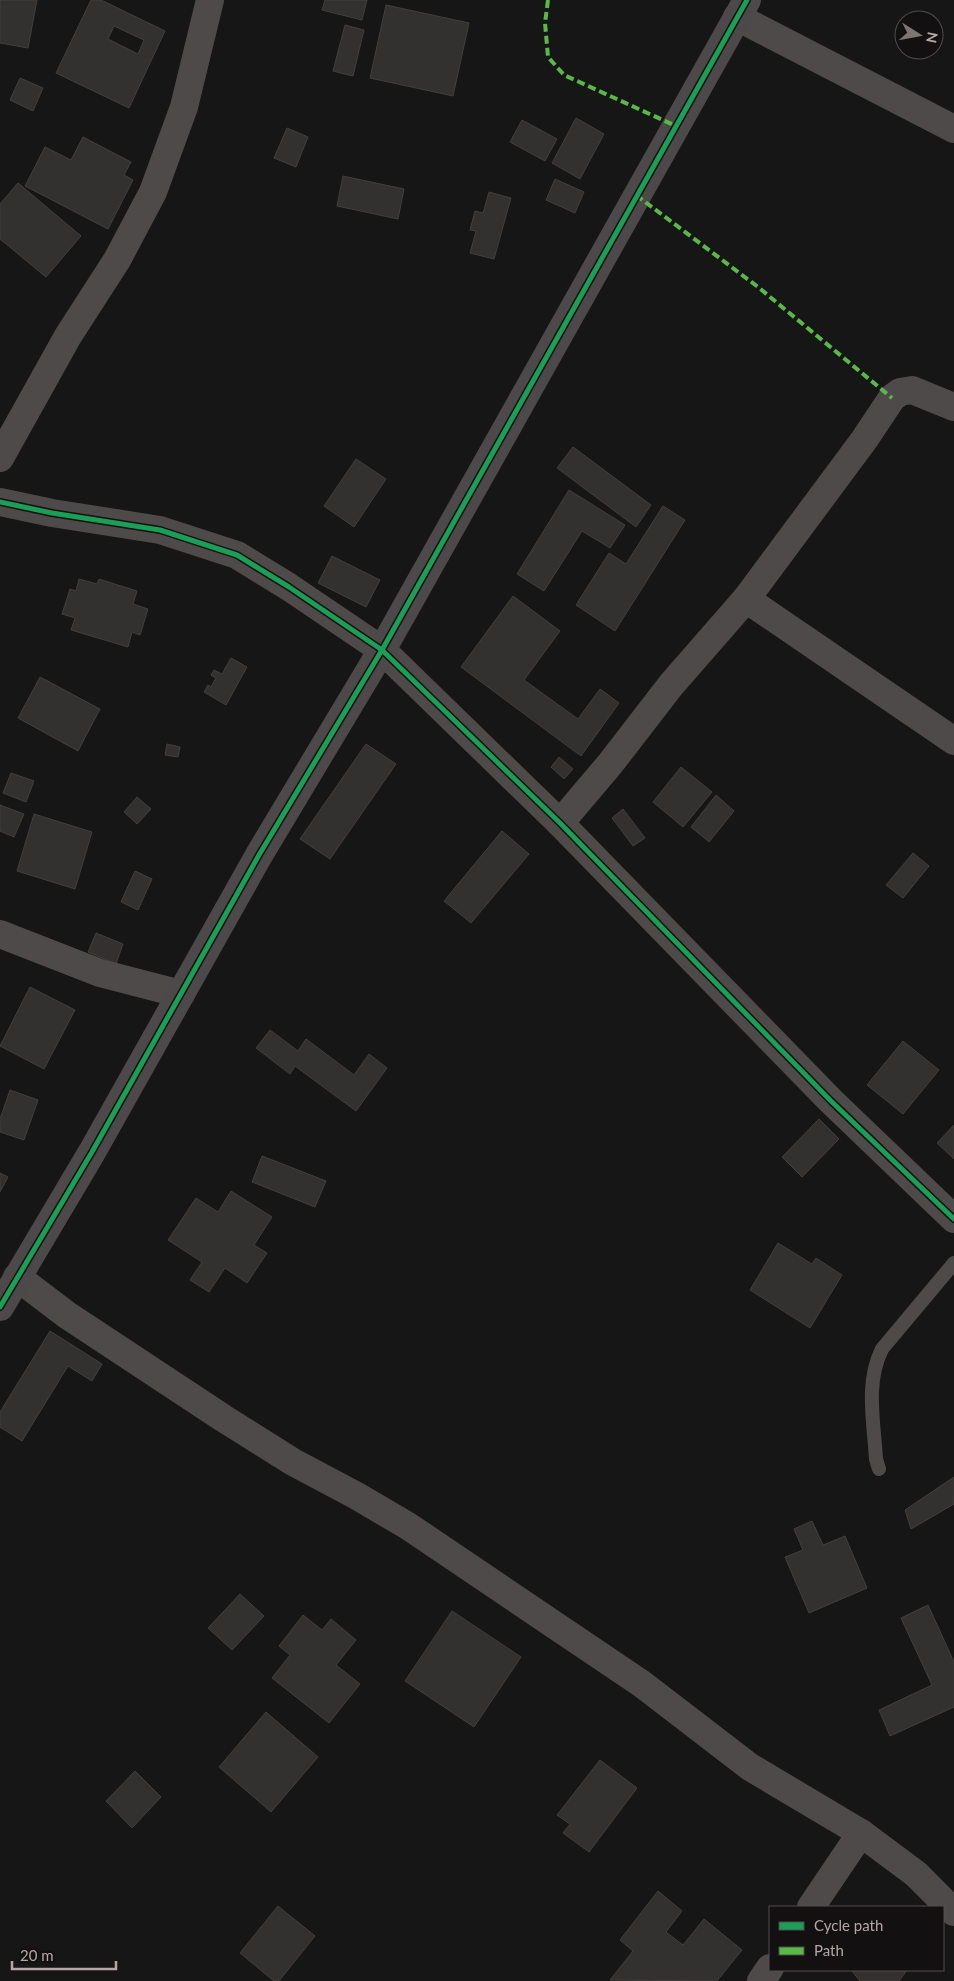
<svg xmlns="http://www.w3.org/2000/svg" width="954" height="1981" font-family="Lato,sans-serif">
	<rect width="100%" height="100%" fill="#161616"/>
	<g fill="#333130" stroke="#423f3e" fill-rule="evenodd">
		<path d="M0,0h37l-9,48 -28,-5z"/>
		<path d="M91,0h10l64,31 -36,77 -73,-35zM114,26l30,14 -6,14 -30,-15z"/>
		<path d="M325,0h42l-5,20 -40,-10z"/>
		<path d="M386,5l83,18 -16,73 -83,-18z"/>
		<path d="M345,25l19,5 -11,46 -20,-5z"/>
		<path d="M20,78l23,10 -10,23 -23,-11z"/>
		<path d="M576,118l28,16 -24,45 -28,-16z"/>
		<path d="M522,120l35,19 -12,22 -35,-19z"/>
		<path d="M287,128l21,9 -12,30 -22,-9z"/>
		<path d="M83,137l48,25 -7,13 9,5 -25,49 -83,-43 20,-39 26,13z"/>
		<path d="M343,176l61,13 -6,30 -61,-13z"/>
		<path d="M555,179l29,13 -9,21 -29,-13z"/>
		<path d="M18,183l63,53 -35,41 -46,-38v-35z"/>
		<path d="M489,192l22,6 -17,61 -24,-6 6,-22 -6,-1 5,-19 8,2z"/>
		<path d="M573,447l78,58 -15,22 -79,-59z"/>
		<path d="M356,459l30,20 -32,48 -30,-21z"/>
		<path d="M569,490l56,35 -15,23 -28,-17 -38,60 -27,-17z"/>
		<path d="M663,506l22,14 -70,111 -39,-26 33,-52 17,11z"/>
		<path d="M332,556l48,24 -14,27 -48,-24z"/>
		<path d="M79,579l18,5 2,-5 38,12 -4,13 15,5 -8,26 -8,-3 -4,15 -57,-17 4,-12 -13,-4 8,-25 6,2z"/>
		<path d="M513,596l47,35 -36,49 54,39 22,-30 19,14 -38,53 -120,-89z"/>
		<path d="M231,658l16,9 -21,38 -22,-13 4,-7 3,2 5,-9 -5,-3 3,-5 8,4z"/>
		<path d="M40,677l60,32 -22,42 -60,-33z"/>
		<path d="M167,744l13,3 -2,10 -13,-2z"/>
		<path d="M366,744l30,20 -66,95 -30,-20z"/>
		<path d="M559,757l14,12 -9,10 -13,-12z"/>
		<path d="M681,767l31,25 -29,35 -30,-25z"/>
		<path d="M11,773l23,8 -8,21 -23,-9z"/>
		<path d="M716,795l18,16 -25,31 -18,-15z"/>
		<path d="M137,797l14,12 -14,15 -13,-12z"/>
		<path d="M0,805l24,9 -10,23 -14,-6z"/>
		<path d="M623,809l22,29 -12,8 -21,-28z"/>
		<path d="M34,814l58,18 -17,57 -58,-18z"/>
		<path d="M502,831l27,23 -58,69 -27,-22z"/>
		<path d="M913,853l16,13 -26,32 -17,-13z"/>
		<path d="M135,871l17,8 -14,31 -17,-8z"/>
		<path d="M96,933l27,11 -7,20 -28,-12z"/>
		<path d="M30,987l45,23 -31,59 -44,-23z"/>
		<path d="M270,1030l28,21 8,-12 48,36 15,-21 18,14 -31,43 -61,-45 -5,8 -34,-26z"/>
		<path d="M903,1041l36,29 -36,44 -36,-29z"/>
		<path d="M10,1090l28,10 -14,40 -24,-8v-13z"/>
		<path d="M819,1119l20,20 -37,38 -20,-20z"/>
		<path d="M954,1125v34l-17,-16z"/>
		<path d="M262,1156l64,25 -11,26 -63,-25z"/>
		<path d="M0,1173l8,4 -8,15z"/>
		<path d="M231,1191l41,26 -18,28 13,8 -20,30 -22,-15 -16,24 -19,-12 12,-18 -34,-22 28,-42 22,14z"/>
		<path d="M778,1243l34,21 4,-6 26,17 -32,53 -60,-38z"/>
		<path d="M50,1331l52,33 -10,17 -24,-15 -46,75 -22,-14v-15z"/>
		<path d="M954,1477v27l-43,25 -6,-19z"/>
		<path d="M812,1521l11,24 22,-9 22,52 -58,25 -24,-56 18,-7 -9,-21z"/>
		<path d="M240,1594l24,22 -32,34 -24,-22z"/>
		<path d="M928,1605l26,57v45l-64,29 -11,-26 53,-25 -31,-67z"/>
		<path d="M452,1611l69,46 -47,70 -69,-46z"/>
		<path d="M303,1615l19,15 9,-11 25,21 -20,25 24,19 -31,39 -57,-45 18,-23 -11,-9z"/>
		<path d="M266,1712l52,45 -47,55 -52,-45z"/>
		<path d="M600,1760l37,28 -48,64 -26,-19 7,-9 -13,-9z"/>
		<path d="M135,1771l26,26 -29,31 -26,-27z"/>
		<path d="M658,1891l24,20 -16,21 17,13 21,-26 38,31 -25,31 -107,-1 23,-29 -13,-11z"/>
		<path d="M278,1906l37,30 -36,45h-5l-34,-28z"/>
		<path d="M851,1970h56l-8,11h-39z"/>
	</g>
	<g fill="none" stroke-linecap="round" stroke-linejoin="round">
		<path stroke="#4f4a4a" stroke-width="14" d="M879,1469l-3,-10c-2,-36 -11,-76 6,-110l72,-86"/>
		<g stroke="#4f4a4a" stroke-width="28">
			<path d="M737,17l217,112"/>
			<path d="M0,458l68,-122 49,-76 36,-68 31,-85 26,-107"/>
			<path d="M0,502l52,11 108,17 77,25 52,32 93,63 178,173 271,278 123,118"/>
			<path d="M746,599l208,142"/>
			<path d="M560,823l50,-59 61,-79 75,-86 118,-159 28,-42 8,-6 12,-2 42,17"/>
			<path d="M0,934l100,39 81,21"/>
			<path d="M17,1277l50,38 156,103 70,44 64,34 51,30 234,158 108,83 111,66 55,41 38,38"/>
			<path d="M811,1907l50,-74"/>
			<path d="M761,1981l9,-13"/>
		</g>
		<path stroke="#4d4849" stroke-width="28" d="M0,1307l92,-155 167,-297 123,-205 365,-650"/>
		<g stroke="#58b947" stroke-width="4" stroke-dasharray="8 4" stroke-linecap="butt">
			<path d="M548,0l-3,23 3,34 16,18 112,51"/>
			<path d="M636,195l122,92 134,111"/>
		</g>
		<g stroke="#121010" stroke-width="8">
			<g id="cycleway">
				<path d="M0,502l52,11 108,17 77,25 52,32 93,63 178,173 271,278 123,118"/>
				<path d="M0,1307l92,-155 167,-297 123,-205 365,-650"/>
			</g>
		</g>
		<use href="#cycleway" stroke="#1a9f57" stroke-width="5"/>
	</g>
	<rect x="769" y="1906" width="175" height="65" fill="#121010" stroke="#544c4c"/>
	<rect x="779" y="1922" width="25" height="8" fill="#1a9f57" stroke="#544c4c"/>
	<text x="814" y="1931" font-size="15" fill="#b8a6a7">Cycle path</text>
	<rect x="779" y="1947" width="25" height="8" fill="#58b947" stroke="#544c4c"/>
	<text x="814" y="1956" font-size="15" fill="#b8a6a7">Path</text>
	<g transform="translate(919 35) rotate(101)"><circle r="24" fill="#121010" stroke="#544c4c"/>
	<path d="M0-4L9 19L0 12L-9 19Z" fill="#7f7474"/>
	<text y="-8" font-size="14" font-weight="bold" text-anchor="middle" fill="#b8a6a7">N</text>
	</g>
	<path d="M12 1961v8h104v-8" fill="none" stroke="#b8a6a7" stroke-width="2.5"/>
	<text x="20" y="1961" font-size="15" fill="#b8a6a7" stroke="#121010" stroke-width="4" paint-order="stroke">20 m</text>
</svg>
